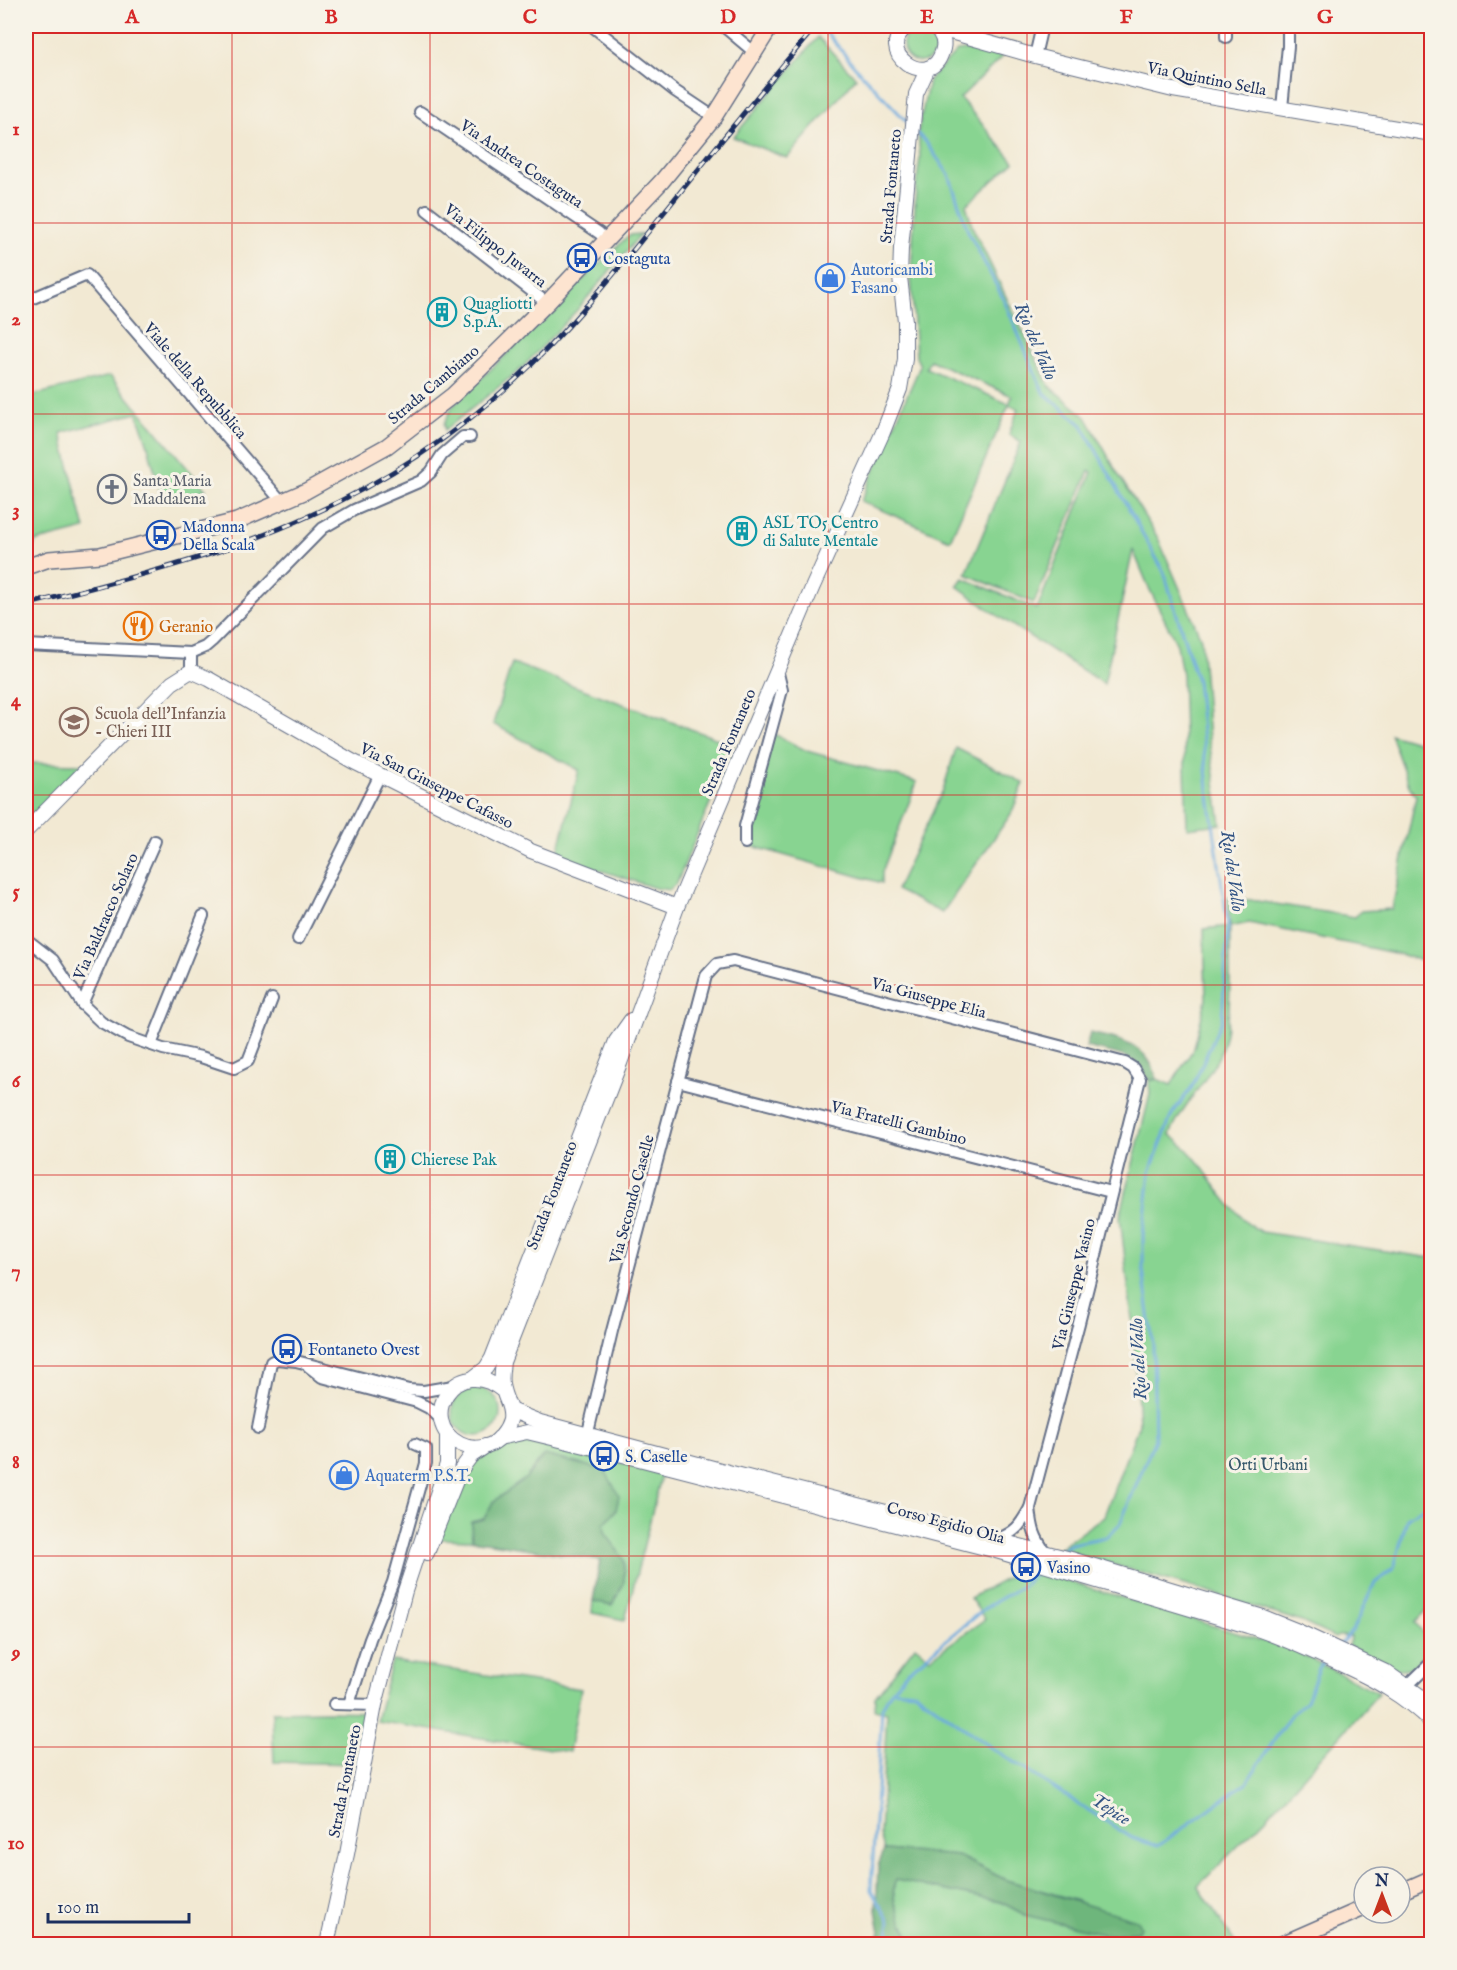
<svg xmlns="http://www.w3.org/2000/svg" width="1457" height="1970" font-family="'IM FELL English',serif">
	<rect width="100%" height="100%" fill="#f7f3e8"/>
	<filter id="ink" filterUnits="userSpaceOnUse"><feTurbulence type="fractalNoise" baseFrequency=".0167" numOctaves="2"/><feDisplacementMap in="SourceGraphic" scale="12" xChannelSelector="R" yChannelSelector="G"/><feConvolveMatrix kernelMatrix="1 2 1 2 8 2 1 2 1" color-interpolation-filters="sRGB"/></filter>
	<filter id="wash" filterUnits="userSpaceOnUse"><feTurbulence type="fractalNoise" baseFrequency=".008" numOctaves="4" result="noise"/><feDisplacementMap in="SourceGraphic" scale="24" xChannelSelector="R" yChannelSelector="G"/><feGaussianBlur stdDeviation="1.35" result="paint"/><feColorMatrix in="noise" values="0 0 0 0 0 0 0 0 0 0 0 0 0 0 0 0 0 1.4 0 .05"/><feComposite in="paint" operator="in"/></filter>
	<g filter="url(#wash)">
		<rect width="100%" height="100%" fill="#f2e9d3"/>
		<g fill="#88d491" stroke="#528278" stroke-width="1.5" fill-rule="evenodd">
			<circle cx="920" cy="45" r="17"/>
			<path d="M818,37l38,41 -69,80 -54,-21z"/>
			<path d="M976,49l27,7 -43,42 54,64 -48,43 7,23 76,158 37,31 35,62 37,59 28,65 15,36 8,100 12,85 -34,4 -5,-153 -5,-30 -28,-57 -16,-38 -29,134 -106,-68 -41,-30 6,-8 74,31 55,-137 -3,-1 -55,132 -68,-29 55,-132 -12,-8 9,-25 -9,-4 -59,135 -89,-39 59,-135 -4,-9 -5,-81 5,-89 4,-29 -2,-26 11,-52 28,-29zM930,360l82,36 -3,8 -83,-36z"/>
			<path d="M641,234l-63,75 -56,59 -77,62 -1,-6 8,-17 177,-172z"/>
			<path d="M110,376l96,114 -43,12 -16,-59 -10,-30 -76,20 24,96 -51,13v4l-8,2v-151z"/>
			<path d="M512,663l222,82 -57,138 -8,7 -14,-2 -98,-32 22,-86 -86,-46z"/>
			<path d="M772,733l35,18 110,31 -35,90v11l-134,-38 -1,-10z"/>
			<path d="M1390,734l41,12v218l-32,-10 -150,-31 -19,4c-1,37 4,96 -11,129 -14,29 -38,50 -49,79 37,25 52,75 91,97l170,26 1,348 -17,16 16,22v2c-6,7 -13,17 -20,21 -17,9 -48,-13 -63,-22l3,-9h-13l-3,2 -33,-16 -107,-34 -137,-39 46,-33 35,-92 -5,-88 -14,-119 30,-123 -1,-13 8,-2 14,6 23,-37 12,-49 -2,-70 26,-3 -2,-28 23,2 104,17 6,-6 31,-2 24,-113 -7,-10z"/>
			<path d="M956,748l68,35 -13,31 -69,99 -46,-23 47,-100z"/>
			<path d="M26,763l56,1 -56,57z"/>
			<circle cx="476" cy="1412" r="24"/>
			<path d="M523,1438l24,5 115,30 -37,147 -33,-7 1,-12 19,4 12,-22 -19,-51 -1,-8 12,-14 -17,-41 -55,-14 -18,23 -33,24 -9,17 -13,3 1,18 -35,-1 26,-62 14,-19c17,-2 29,-15 46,-20z"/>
			<path d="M1026,1568l269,83 84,42 -113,125 -68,68 38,58h-323c-7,-17 -26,-45 -17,-64l105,22 24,13 53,-14 -72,-21 -48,-24 -74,-6 -4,-15 7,-123 -13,-3 1,-12 40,-51 15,12 55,-39 -15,-21z"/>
			<path d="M392,1661l189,28 -12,63 -193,-31z"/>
			<path d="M329,1711l41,1 -11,52 -85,-2 -2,-50z"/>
		</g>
		<g fill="#6eb67b" stroke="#44726c" stroke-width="1.5">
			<path d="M1090,1033c32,8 57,10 67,46l-8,2c-12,-28 -36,-27 -63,-34z"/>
			<path d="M544,1455l55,14 8,5 12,22 -3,14 -12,14 1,8 19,28v23l-12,22 -19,-4 7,-41 -128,-20 -1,-18 13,-3 9,-17 33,-24z"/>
			<path d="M884,1850l74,6 48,24 131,40 3,6 -2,5 -28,4 -85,-20 -24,-13 -105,-22c-10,18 10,47 17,64h-40l7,-12 -4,-22 2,-44z"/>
		</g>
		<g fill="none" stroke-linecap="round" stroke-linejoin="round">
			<g stroke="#6caade" stroke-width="3">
				<path d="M815,26l11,6 30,36 53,56"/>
				<path d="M917,133l9,9 23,33 19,56 35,67 40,94 39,33 82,147 33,109 11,108 20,138 -6,93 -30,67 -20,27 -22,58 -7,62v36l10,75 2,94 -35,85 -14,13 -35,7 -10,7"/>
				<path d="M1338,1646l14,-15 23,-48 19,-15 13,-50 25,-16"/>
				<path d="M892,1690l14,-17 79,-65 39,-23 16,-17"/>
				<path d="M886,1944l4,-22 -19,-32 11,-183 10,-17 23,2 78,57 139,89 26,8 89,-64 43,-66 16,-15 14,-35 4,-4"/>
			</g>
		</g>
	</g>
	<g filter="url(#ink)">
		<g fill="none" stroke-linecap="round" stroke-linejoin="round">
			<g stroke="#667087" stroke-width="14">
				<g id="minor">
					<path d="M592,26l83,65 39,26"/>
					<path d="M723,26l31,26"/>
					<path d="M1226,26v11"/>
					<path d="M1035,56l7,-30"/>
					<path d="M1282,108l6,-62v-20"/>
					<path d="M420,112l179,121 8,8"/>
					<path d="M427,210l120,93"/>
					<path d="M26,301l61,-26 196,228"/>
					<path d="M26,645l165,8"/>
					<path d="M191,671v-18l14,-6 7,-6 111,-113 31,-18 67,-29 10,-9 11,-17 21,-18h7"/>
					<path d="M745,843v-17l37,-136 -5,-21"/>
					<path d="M26,939l27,21 29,44 19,18 27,15 35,12 38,8 33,11 14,-7 24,-62"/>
					<path d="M298,939l82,-164"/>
					<path d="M82,1004l73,-163"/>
					<path d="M151,1045l52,-129"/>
					<path d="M678,1081l433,111"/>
					<path d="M308,1366l14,11 95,25 12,6 12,11"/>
					<path d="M258,1428l13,-66 6,-3 19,2 113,29 15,1 29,-5"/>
					<path d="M586,1441l26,-110 94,-355 11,-12 16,-3 392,102 8,5 7,11 -61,244 -49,185c-10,18 -14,24 -34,32"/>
					<path d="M1030,1508c2,20 4,29 16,45"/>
					<path d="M1403,1690l29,-28"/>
					<path d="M334,1704l41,1"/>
					<path d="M349,1704l21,-65 23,-57 33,-119v-14l-11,-5"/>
				</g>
			</g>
			<g stroke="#667087" stroke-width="16">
				<g id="tertiary">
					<path d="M908,26c-37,25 22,66 34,26 4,-10 0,-18 -7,-25"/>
					<path d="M939,31h8l88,25 138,34 259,44"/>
					<path d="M26,831l146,-148 19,-12 18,8 143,82 179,90 146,56"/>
					<path d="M473,1378l13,-10 6,-10 124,-317 15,-21"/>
					<path d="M503,1391c-47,-40 -88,30 -43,53 8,4 17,5 26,2 12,-3 21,-15 24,-26 2,-13 -5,-20 -7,-31 -3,-8 -1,-18 0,-27l117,-299 57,-156 136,-321 70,-154 17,-43 5,-30v-38l-5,-44 1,-29 15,-154 12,-26"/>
					<path d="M510,1410l30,12 192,51 339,86 192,58 35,14 88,41 46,32"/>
					<path d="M499,1438l28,-6 104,25 362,93 255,76c31,10 60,23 90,37 37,17 64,31 94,60"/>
					<path d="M427,1553l33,-82 11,-15 15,-10"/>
					<path d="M327,1944l20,-90 28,-149 30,-114 42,-127v-30"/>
				</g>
			</g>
			<g stroke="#667087" stroke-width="18">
				<g id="secondary">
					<path d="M26,567l23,-8 51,-4 137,-34 69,-30 81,-45 66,-51 23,-22 71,-70 115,-122 52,-64 57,-91"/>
					<path d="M1400,1892l32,-14"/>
					<path d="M1282,1944l82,-36"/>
				</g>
			</g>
			<use href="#minor" stroke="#fff" stroke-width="10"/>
			<use href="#tertiary" stroke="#fff" stroke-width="14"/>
			<use href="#secondary" stroke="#fde4d0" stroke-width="15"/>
			<g stroke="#1b2f5e" stroke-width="5">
				<path id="rail" d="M26,605c96,-25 194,-48 285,-90 73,-33 144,-80 203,-134 52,-48 97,-103 142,-159 53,-65 105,-132 160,-196"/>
			</g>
			<use href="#rail" stroke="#f7f3e8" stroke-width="3" stroke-dasharray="9" stroke-linecap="butt"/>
		</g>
	</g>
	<path fill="none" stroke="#d62828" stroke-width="1.5" stroke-opacity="0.55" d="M232,26v1918M430,26v1918M629,26v1918M828,26v1918M1027,26v1918M1225,26v1918M26,223h1406M26,414h1406M26,604h1406M26,795h1406M26,985h1406M26,1175h1406M26,1366h1406M26,1556h1406M26,1747h1406"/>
	<defs>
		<g id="bus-ring" transform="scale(1.5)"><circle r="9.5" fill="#f7f3e8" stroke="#1a4fb4" stroke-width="1.5"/><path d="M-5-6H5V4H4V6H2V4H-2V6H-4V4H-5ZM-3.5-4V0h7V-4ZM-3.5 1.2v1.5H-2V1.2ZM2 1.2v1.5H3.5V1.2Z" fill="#1a4fb4"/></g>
		<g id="shop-ring" transform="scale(1.5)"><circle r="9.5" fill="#f7f3e8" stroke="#3f7fe0" stroke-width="1.5"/><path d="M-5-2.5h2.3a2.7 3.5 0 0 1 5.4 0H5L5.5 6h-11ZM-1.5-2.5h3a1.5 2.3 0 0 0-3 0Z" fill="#3f7fe0"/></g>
		<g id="building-ring" transform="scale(1.5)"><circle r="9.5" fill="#f7f3e8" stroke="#0f9aa8" stroke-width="1.5"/><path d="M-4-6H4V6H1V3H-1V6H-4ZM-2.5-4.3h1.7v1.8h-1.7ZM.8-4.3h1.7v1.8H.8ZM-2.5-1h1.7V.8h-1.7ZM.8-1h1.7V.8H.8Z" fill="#0f9aa8"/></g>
		<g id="church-ring" transform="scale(1.5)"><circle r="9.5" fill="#f7f3e8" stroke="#6b7280" stroke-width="1.5"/><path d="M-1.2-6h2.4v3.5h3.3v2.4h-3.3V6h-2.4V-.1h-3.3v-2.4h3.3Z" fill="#6b7280"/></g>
		<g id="restaurant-ring" transform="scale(1.5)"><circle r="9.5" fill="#f7f3e8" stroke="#e8710a" stroke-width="1.5"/><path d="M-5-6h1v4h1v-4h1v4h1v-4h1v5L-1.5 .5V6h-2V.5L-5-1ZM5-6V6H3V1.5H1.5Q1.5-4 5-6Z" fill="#e8710a"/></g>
		<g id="school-ring" transform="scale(1.5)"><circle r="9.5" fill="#f7f3e8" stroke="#8d6e63" stroke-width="1.5"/><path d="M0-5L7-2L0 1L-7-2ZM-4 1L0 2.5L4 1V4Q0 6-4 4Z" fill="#8d6e63"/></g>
	</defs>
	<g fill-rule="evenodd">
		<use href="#bus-ring" x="582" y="258"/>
		<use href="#shop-ring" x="830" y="278"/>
		<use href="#building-ring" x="442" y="312"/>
		<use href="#church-ring" x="112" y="489"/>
		<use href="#building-ring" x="742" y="531"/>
		<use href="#bus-ring" x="161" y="535"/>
		<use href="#restaurant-ring" x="138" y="626"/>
		<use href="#school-ring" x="74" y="722"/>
		<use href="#building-ring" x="390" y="1159"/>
		<use href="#bus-ring" x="287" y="1349"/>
		<use href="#bus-ring" x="604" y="1456"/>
		<use href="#shop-ring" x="344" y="1475"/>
		<use href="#bus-ring" x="1026" y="1567"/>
	</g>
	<g text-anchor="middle" stroke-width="6" stroke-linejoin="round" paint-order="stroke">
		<g font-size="16" fill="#1b2f5e" stroke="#f7f3e8">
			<text transform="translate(1207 78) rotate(11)" y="6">Via Quintino Sella</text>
			<text transform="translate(522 163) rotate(34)" y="6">Via Andrea Costaguta</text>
			<text transform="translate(890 186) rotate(-85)" y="6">Strada Fontaneto</text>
			<text transform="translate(496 245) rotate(38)" y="6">Via Filippo Juvarra</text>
			<text transform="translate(196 380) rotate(49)" y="6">Viale della Repubblica</text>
			<text transform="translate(433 384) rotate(-40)" y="6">Strada Cambiano</text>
			<text transform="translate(728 742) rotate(-67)" y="6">Strada Fontaneto</text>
			<text transform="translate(437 785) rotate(27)" y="6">Via San Giuseppe Cafasso</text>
			<text transform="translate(105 916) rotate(-66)" y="6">Via Baldracco Solaro</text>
			<text transform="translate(929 997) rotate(15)" y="6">Via Giuseppe Elia</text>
			<text transform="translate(899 1122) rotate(14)" y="6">Via Fratelli Gambino</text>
			<text transform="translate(551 1195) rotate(-69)" y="6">Strada Fontaneto</text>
			<text transform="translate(631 1199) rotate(-75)" y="6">Via Secondo Caselle</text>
			<text transform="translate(1073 1284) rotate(-76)" y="6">Via Giuseppe Vasino</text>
			<text transform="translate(946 1522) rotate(15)" y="6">Corso Egidio Olia</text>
			<text transform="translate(344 1781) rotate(-79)" y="6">Strada Fontaneto</text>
		</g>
		<g font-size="16" fill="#164399" stroke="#f7f3e8" text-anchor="start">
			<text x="603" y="264">Costaguta</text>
			<text x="182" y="532">Madonna<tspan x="182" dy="18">Della Scala</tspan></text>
			<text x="308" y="1355">Fontaneto Ovest</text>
			<text x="625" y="1462">S. Caselle</text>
			<text x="1047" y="1573">Vasino</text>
		</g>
		<g font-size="16" fill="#366cbe" stroke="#f7f3e8" text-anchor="start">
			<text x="851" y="275">Autoricambi<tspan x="851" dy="18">Fasano</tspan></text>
			<text x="365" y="1481">Aquaterm P.S.T.</text>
		</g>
		<g font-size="16" fill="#0d838f" stroke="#f7f3e8" text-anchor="start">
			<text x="463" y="309">Quagliotti<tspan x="463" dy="18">S.p.A.</tspan></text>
			<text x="763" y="528">ASL TO5 Centro<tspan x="763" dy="18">di Salute Mentale</tspan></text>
			<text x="411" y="1165">Chierese Pak</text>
		</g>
		<g font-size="16" fill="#5b616d" stroke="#f7f3e8" text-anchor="start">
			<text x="133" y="486">Santa Maria<tspan x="133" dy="18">Maddalena</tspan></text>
		</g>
		<g font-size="16" fill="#c56008" stroke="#f7f3e8" text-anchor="start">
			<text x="159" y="632">Geranio</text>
		</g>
		<g font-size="16" fill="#785e54" stroke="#f7f3e8" text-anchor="start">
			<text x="95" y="719">Scuola dell'Infanzia<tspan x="95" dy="18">- Chieri III</tspan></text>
		</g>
		<g font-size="16" fill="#36586b" stroke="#f7f3e8">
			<text x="1268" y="1470">Orti Urbani</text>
		</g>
		<g font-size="18" font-style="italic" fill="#335484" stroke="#f7f3e8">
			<text transform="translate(1036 341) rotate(67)" y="6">Rio del Vallo</text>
			<text transform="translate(1233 871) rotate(82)" y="6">Rio del Vallo</text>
			<text transform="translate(1138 1359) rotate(-93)" y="6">Rio del Vallo</text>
			<text transform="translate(1111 1809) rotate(33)" y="6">Tepice</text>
		</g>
	</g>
	<rect width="1457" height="1970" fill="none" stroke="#f7f3e8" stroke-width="66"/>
	<g transform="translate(1382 1895)"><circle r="28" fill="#f7f3e8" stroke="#9fa5b1" stroke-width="1.5"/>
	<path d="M0-4.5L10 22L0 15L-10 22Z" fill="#c8321e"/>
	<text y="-9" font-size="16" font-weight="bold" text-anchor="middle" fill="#1b2f5e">N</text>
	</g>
	<path d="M48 1913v9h141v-9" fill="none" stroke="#1b2f5e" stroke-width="3"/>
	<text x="57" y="1913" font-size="18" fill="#1b2f5e" stroke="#f7f3e8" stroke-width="4.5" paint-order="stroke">100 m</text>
	<rect x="33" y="33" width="1391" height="1904" fill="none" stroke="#d62828" stroke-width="2"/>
	<g font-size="20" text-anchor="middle" font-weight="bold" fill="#d62828">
		<text x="132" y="23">A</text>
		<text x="331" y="23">B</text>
		<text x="530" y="23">C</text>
		<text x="728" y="23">D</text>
		<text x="927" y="23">E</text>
		<text x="1126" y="23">F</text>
		<text x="1325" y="23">G</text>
		<text x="16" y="135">1</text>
		<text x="16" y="325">2</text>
		<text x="16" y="516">3</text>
		<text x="16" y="706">4</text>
		<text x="16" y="897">5</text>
		<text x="16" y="1087">6</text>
		<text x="16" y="1277">7</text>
		<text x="16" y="1468">8</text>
		<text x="16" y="1658">9</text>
		<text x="16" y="1849">10</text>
	</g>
</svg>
